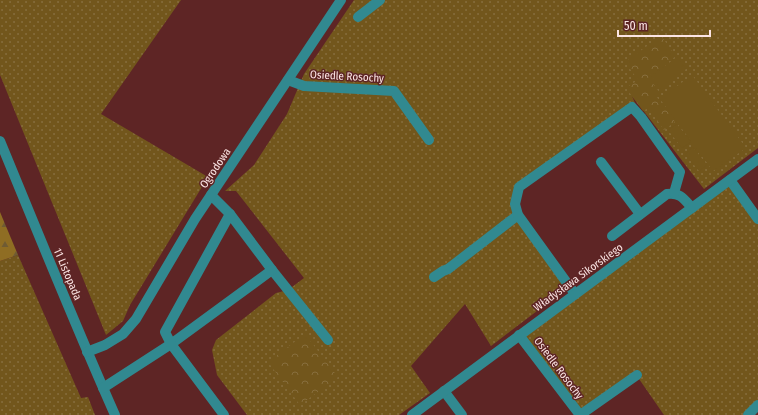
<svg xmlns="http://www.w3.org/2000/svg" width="758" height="415" font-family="'Fira Sans Condensed',sans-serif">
	<defs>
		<pattern id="grass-dots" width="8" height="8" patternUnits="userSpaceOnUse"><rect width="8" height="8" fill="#72561c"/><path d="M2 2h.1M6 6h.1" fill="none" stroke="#876e3d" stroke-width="1.8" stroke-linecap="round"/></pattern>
		<pattern id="forest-firs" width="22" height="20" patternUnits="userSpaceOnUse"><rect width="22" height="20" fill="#8f6d23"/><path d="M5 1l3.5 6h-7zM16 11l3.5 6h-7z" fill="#705b32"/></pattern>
		<pattern id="park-crowns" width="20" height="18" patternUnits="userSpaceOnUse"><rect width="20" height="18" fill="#72561c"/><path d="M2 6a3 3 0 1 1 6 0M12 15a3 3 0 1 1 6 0" fill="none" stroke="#876e3d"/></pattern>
	</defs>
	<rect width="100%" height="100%" fill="#5e2525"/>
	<g fill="url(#grass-dots)">
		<path d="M0,0h181l-80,114 107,63 -78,128 -7,16 -17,14 -106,-260z"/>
		<path d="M354,0h404v148l-54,41 -72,-93 9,21 -9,-9 -113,79 -4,17 55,82 -79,60 -26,-42 -54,62 19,27 -31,22h-152l-30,-40 -5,-25 4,-10 60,-47 12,-3 16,-12 -68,-87h-11l29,-26 33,-51 17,-40z"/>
		<path d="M730,180l28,39v186l-10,10h-84l-27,-39 -57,39 -61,-80z"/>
		<path d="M18,255l63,143 7,-1 7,18h-95v-154z"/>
	</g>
	<path fill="url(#forest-firs)" d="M0,212l18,43 -18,6z"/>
	<g fill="url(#park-crowns)">
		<path d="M661,36l15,20 -28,21 12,16 -4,3 19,26 -11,8 -16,-22 -5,3 -17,-23 12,-8 -13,-18z"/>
		<path d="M305,334l33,43 -38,28 -32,-43z"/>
	</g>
	<g fill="#72561c">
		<path d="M677,57l9,12 -25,20 -10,-13z"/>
		<path d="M692,75l54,73 -33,23 -53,-72z"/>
		<path d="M677,124l14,18 -9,6 -14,-18z"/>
		<path d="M693,147l14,18 -8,6 -14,-17z"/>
	</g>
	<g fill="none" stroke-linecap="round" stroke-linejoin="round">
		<g stroke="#318990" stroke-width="10">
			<path d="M358,17l22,-17"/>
			<path d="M288,80l16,6 90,5 35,49"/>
			<path d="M0,141c38,92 75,184 115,274"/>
			<path d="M601,162l39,52"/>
			<path d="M730,180l28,39"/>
			<path d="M211,195l19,19 42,56 56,70"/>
			<path d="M612,236l55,-42c13,-2 17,5 25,14"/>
			<path d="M434,277l9,-6 5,-2 70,-54"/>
			<path d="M575,294l-57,-79 -3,-11 4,-17 113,-80 9,10 39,55 -6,21"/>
			<path d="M519,335l61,80"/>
			<path d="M87,352l18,-7 18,-11 13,-15 59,-100 146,-219"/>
			<path d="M103,388l68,-44 101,-74"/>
			<path d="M444,391l18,24"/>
			<path d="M224,415l-53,-71 -6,-12 65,-118"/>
			<path d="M412,415l346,-256"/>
			<path d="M580,415l57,-40"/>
			<path d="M748,415l10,-10"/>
		</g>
	</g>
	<g text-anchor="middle" stroke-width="3" stroke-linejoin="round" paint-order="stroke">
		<g font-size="11" fill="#fbe4e3" stroke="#5e2525">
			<text transform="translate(347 76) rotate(3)" y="4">Osiedle Rosochy</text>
			<text transform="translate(215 168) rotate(-56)" y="4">Ogrodowa</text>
			<text transform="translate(68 274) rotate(67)" y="4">11 Listopada</text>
			<text transform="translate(578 277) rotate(-36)" y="4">Władysława Sikorskiego</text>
			<text transform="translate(559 368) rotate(53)" y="4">Osiedle Rosochy</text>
		</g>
	</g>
	<path d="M618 30v6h92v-6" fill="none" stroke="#fbe4e3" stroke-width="2"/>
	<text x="624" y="30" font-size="12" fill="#fbe4e3" stroke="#5e2525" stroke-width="3" paint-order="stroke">50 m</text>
</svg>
